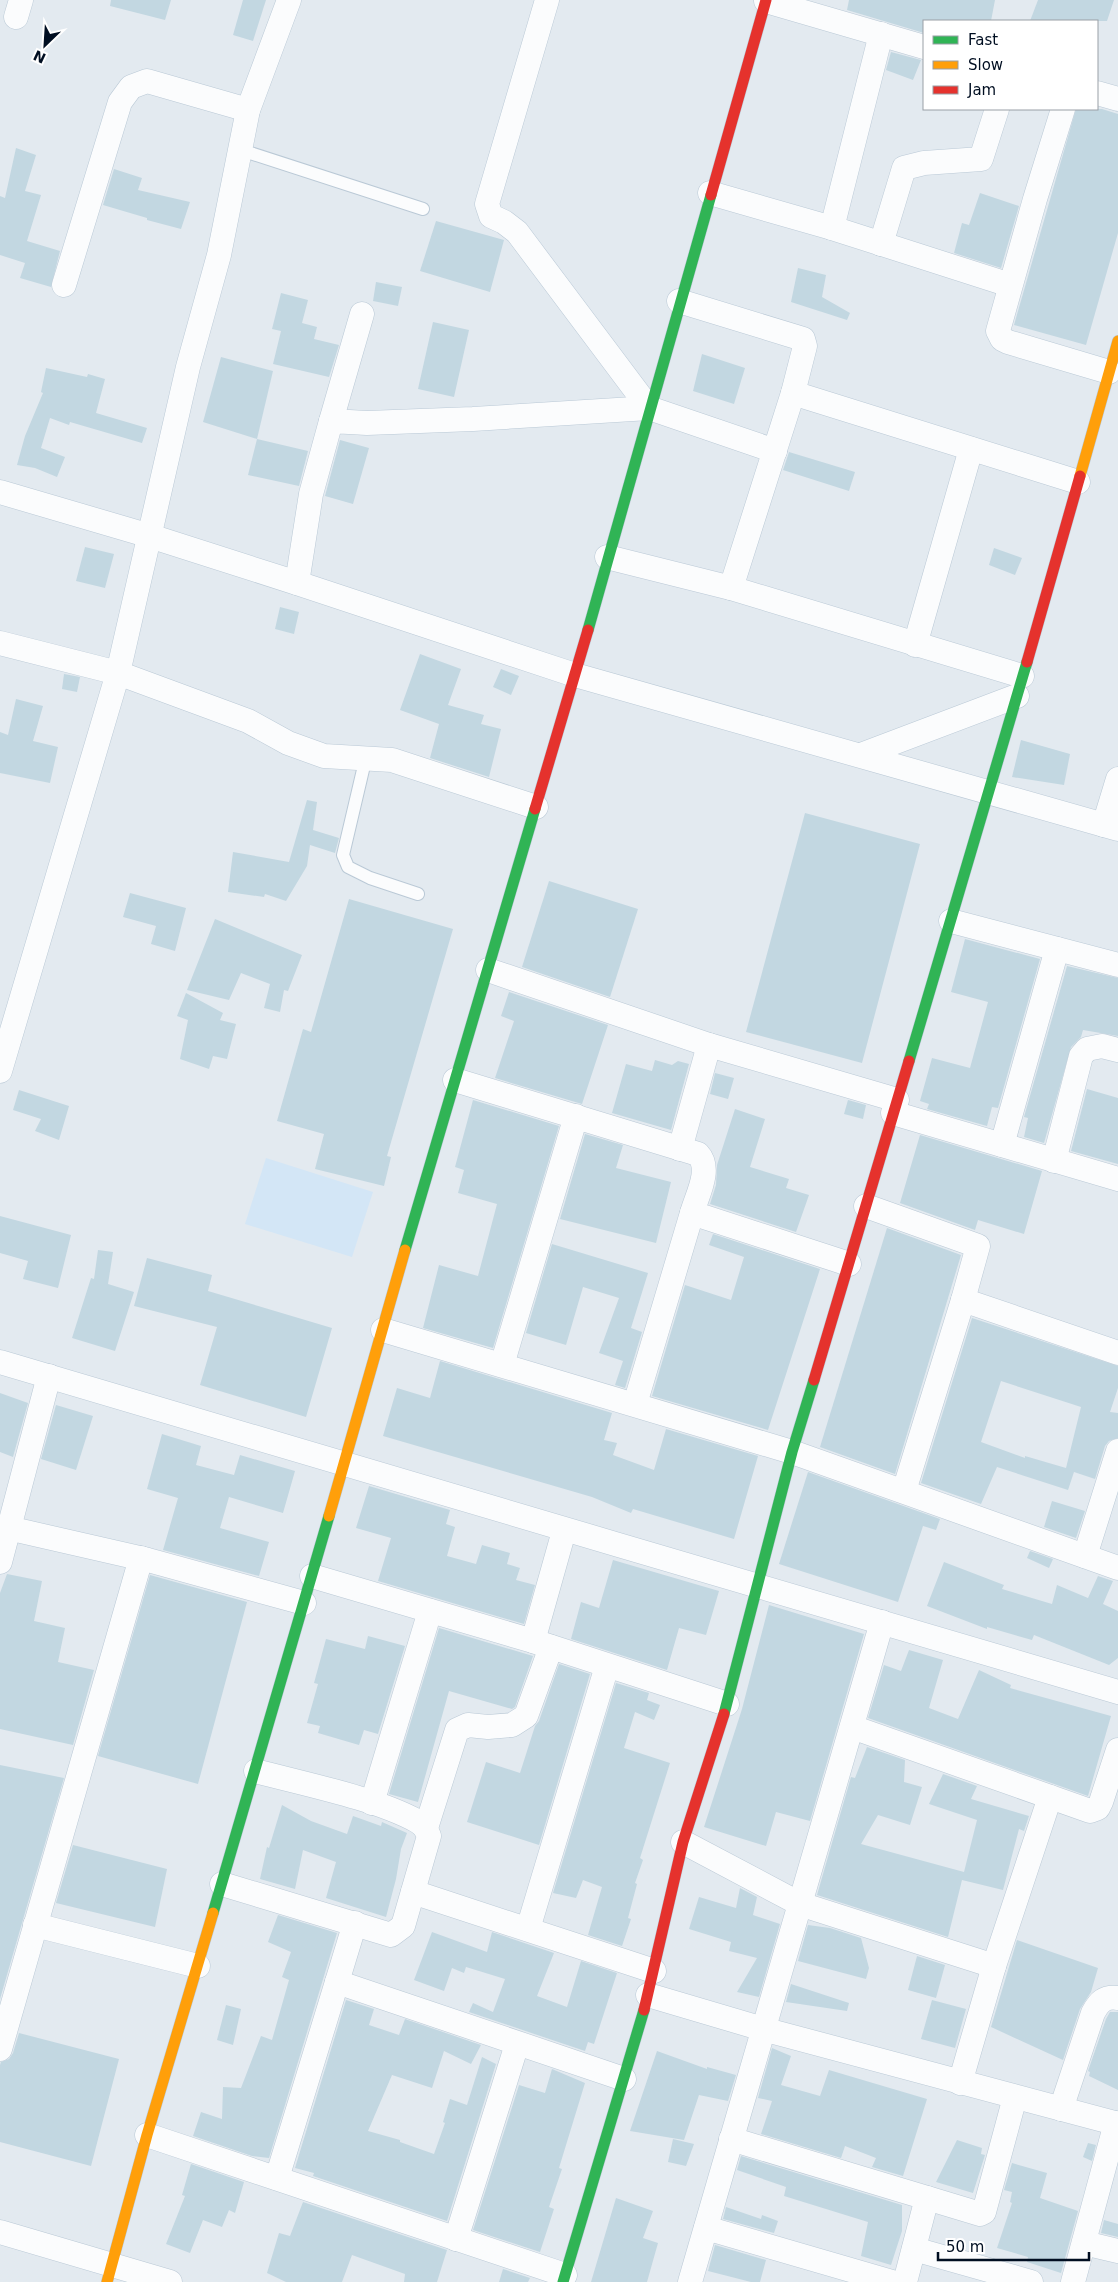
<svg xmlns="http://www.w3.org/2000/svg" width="1118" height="2282" font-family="'DejaVu Sans',sans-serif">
	<rect width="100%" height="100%" fill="#e3eaf0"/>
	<path fill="#d3e6f6" d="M266,1158l107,34 -21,65 -107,-33z"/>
	<g fill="#c2d7e1" fill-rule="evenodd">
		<path d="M111,0h60l-6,20 -55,-14z"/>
		<path d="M243,0h23l-13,41 -20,-6z"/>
		<path d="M849,0h146l-4,21h-67v12l-77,-23z"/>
		<path d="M1038,0h76l-7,21h-77z"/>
		<path d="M891,52l30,8 -8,20 -27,-10z"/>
		<path d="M1076,109h26l16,5v119l-32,112 -72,-20z"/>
		<path d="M16,148l20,7 -11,36 16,4 -14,46 33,10 -9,36 -31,-9 5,-15 -25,-8v-59l5,2z"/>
		<path d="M114,169l28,9 -4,12 52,12 -9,27 -34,-9v-2l-44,-13z"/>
		<path d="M980,193l39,13 -18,62 -47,-15 8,-30 7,2z"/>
		<path d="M436,221l68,19 -14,52 -70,-21z"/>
		<path d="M798,268l28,7 -4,22 28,16 -3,7 -56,-18z"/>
		<path d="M376,282l26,5 -4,19 -25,-5z"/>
		<path d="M281,293l27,7 -6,23 15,4 -3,12 25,6 -10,32 -56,-13 8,-33 -9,-2z"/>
		<path d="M433,322l36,8 -15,67 -36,-8z"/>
		<path d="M702,354l43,14 -11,36 -41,-13z"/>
		<path d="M221,357l52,14 -16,68 -54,-17z"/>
		<path d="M46,368l41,9 1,-3 17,5 -9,34 51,15 -5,15 -72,-21 -1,3 -19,-7 -9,30 24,9 -8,20 -22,-9 -18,-3 8,-29 18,-43 -2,-1z"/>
		<path d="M257,439l51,12 -9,35 -51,-11z"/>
		<path d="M340,440l29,8 -16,56 -28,-8z"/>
		<path d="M789,452l66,20 -6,19 -66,-21z"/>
		<path d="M85,547l29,7 -9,34 -29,-7z"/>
		<path d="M994,548l28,10 -7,17 -26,-10z"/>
		<path d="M280,607l19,5 -5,22 -19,-5z"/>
		<path d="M420,654l41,15 -13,36 36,10 -3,9 20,5 -12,48 -59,-19 9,-34 -39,-14z"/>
		<path d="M501,669l18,7 -8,19 -18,-8z"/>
		<path d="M64,674l16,3 -3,15 -15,-3z"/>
		<path d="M16,699l27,7 -10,35 25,6 -8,36 -50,-10v-41l8,3z"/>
		<path d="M1021,740l49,14 -6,31 -52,-8z"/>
		<path d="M307,800l10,2 -4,28 26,8 -4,15 -25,-8 -3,21 -21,35 -21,-7 -1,3 -36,-5 5,-40 56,10z"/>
		<path d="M805,813l115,31 -58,219 -116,-31z"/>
		<path d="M549,881l89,28 -28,88 -88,-30z"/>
		<path d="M130,893l56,15 -11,43 -24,-7 5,-18 -33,-9z"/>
		<path d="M349,899l104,30 -66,227 4,1 -7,29 -69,-17 9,-35 -47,-13 26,-92 8,3z"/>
		<path d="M215,919l87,36 -14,36 -4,-1 -4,22 -16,-4 6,-24 -29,-11 -12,27 -42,-10z"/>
		<path d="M965,939l75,20 -42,149 -6,-1 -5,19 -60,-17 2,-5 -9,-3 12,-43 38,10 18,-66 -37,-10z"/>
		<path d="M1067,966l51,12v58l-35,-6 -2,7 -10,10 -27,96 -20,-6 4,-19 -4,-1z"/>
		<path d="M509,992l99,33 -26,79 -87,-26 19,-57 -13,-5z"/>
		<path d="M186,993l37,20 -3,7 16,4 -9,35 -14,-3 -4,13 -29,-10 8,-39 -11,-4z"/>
		<path d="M655,1060l17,5 6,-4 11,3 -18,66 -59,-17 14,-49 26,7z"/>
		<path d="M715,1073l19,5 -6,21 -18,-5z"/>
		<path d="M1087,1089l31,9v66l-47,-13z"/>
		<path d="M19,1090l50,16 -10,34 -24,-9 6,-12 -28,-9z"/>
		<path d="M473,1100l86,26 -66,222 -70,-20 16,-63 39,11 19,-72 -39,-11 6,-23 -9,-3z"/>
		<path d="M848,1100l18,5 -3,14 -19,-5z"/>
		<path d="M735,1109l30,10 -15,48 39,12 -3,9 23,7 -13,37 -86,-28 6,-19 1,-20z"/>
		<path d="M585,1134l38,11 -7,23 55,14 -15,61 -96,-24z"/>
		<path d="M920,1135l122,36 -18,63 -46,-14 -3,10 -75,-27z"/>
		<path d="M0,1216l71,19 -13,53 -35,-9 5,-18 -28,-8z"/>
		<path d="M887,1228l74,27 -66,219 -75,-27z"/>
		<path d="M713,1234l107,35 -52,161 -116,-34 33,-111 46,15 13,-43 -35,-12z"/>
		<path d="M552,1244l96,29 -17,55 11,4 -17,56 -10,-3 8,-24 -24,-8 20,-55 -36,-11 -17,58 -40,-12z"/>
		<path d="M98,1250l15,2 -5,32 26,8 -19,59 -43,-13 19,-60 3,1z"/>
		<path d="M147,1258l65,17 -4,16 124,37 -26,89 -106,-32 17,-58 -83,-21z"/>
		<path d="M972,1318l146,48v22l-8,24 8,1v25l-9,3 -4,5 -10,33 -21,-7 -6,18 -71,-23 -16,37 -60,-21zM1001,1381l80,26 -15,61 -41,-12v2l-44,-16z"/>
		<path d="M440,1361l172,52 -8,27 13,3 -4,12 41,15 12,-41 92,27 -24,83 -101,-30 -2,4 -39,-16 -209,-61 14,-48 33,10z"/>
		<path d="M0,1393l28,10 -15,54 -13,-5z"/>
		<path d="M56,1405l37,11 -17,54 -35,-11z"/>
		<path d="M162,1434l39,12 -5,19 38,10 6,-20 55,16 -12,42 -54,-16 -9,31 49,14 -10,34 -96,-26 15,-52 -31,-9z"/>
		<path d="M808,1472l132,47 -4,11 -13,-4 -25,76 -119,-38z"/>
		<path d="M369,1486l81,24 -4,14 9,3 -8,29 29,8 6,-19 28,8 -3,11 13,4 -4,12 19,5 -11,39 -146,-43 13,-43 -35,-10z"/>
		<path d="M1052,1501l33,10 -9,27 -32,-11z"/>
		<path d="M1030,1551l23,8 -4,9 -22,-10z"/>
		<path d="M613,1560l106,31 -13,44 -27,-7 -12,42 -96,-31 10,-37 18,6z"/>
		<path d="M944,1562l60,23 -2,4 50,15 5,-19 31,13 10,-22 15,5 -10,23 15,7v47l-9,7 -75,-30 -2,5 -45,-13v2l-60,-23z"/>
		<path d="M7,1574l35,7 -8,40 31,7 -7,34 36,8 -21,75 -73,-16v-136z"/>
		<path d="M150,1575l97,27 -49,182 -100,-28z"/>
		<path d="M769,1605l95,29 -54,187 -34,-9 -10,34 -62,-19 38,-118z"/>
		<path d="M439,1628l94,28 -18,51 -3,2 -63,-18 -31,111 -29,-8z"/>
		<path d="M368,1636l37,10 -27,88 -14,-4 -5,15 -41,-12 2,-7 -13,-3 11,-39 -4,-1 12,-44 39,10z"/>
		<path d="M909,1650l34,10 -14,48 29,11 21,-49 32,15 -1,3 101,28 -23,80 -220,-78 16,-53 17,6z"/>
		<path d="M559,1664l31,10 -51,171 -72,-23 19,-60 34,11 15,-47 4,-5z"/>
		<path d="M616,1683l33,10 -2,7 13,5 -6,15 -19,-8 -11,36 46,15 -30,95 3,2 -8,23 2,1 -9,34 3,1 -9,27 -34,-11 14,-48 -19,-7 -7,18 -23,-5z"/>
		<path d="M867,1747l38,13 -1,22 18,5 -12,38 -32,-10 -17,29 103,28 13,-52 -48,-16 14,-30 34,12 -6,13 58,17 -5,15 -5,-2 -16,61 -41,-10 -14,57 -131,-42 34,-118 4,1z"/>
		<path d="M0,1765l64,13 -64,221z"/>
		<path d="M282,1805l29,16 36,13 6,-18 28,10 1,-4 25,11 -6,16 -5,30 -10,38 -60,-19 10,-36 -33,-12 -8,39 -35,-10 7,-32 2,1z"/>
		<path d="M73,1845l94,24 -12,58 -99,-24z"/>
		<path d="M740,1888l17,9 -4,18 27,9 -21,73 -22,-5 20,-34 -28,-7 2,-9 -42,-13 10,-32 37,11z"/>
		<path d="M278,1915l59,18 -68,225 -17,-2 -59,-20 8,-24 21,7 1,-32 18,1 20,-52 11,4 17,-60 -7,-3 9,-25 -23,-10z"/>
		<path d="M808,1925l22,3 31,10 8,30 -3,11 -68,-18z"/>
		<path d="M432,1932l55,20 5,-20 62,21 -17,43 30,11 14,-46 36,12 -23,71 -6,-2 -3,9 -116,-39 4,-9 20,9 12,-33 -39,-12 -2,6 -12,-5 -8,23 -30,-11z"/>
		<path d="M1017,1940l81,28 -7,24 -11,17 -17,51 -72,-33z"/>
		<path d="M917,1956l28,9 -9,33 -28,-8z"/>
		<path d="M791,1984l58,19 -2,8 -61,-9z"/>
		<path d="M346,2000l28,9 -5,16 30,10 6,-16 76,26 -10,19 -27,-13 -12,37 -40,-13 -24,56 32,9v2l34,12 11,-31 -2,-1 7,-23 17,6 15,-48 14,7 -49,157 -134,-45 1,-3 -19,-5z"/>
		<path d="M932,2000l34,9 -11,39 -34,-9z"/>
		<path d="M226,2005l15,4 -8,36 -16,-5z"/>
		<path d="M1110,2012h8v78l-29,-14 1,-4 -2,-1 18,-52z"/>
		<path d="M19,2033l100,26 -28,107 -91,-24v-77l1,-3 8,-3 4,-6z"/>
		<path d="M772,2048l19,8 -10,29 39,11 9,-26 98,29 -24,77 -31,-9 4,-9 -31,-12 -4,12 -80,-24 11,-33 -14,-3z"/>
		<path d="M657,2051l50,18v-2l29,8 -8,26 -29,-6 -15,45 -54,-9z"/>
		<path d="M552,2069l33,14 -26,85 3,1 -13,38 5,2 -14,43 -67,-22 46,-145 26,8z"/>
		<path d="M673,2139l21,5 -8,22 -18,-4z"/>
		<path d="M957,2140l25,8 -1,6 4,1 -12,38 -37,-11z"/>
		<path d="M1088,2143l8,2 -4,16 -9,-4z"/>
		<path d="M741,2156l161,49v26l-11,34 -30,-9 7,-34 -84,-26 2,-9 -49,-17z"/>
		<path d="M1012,2163l35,10 -7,25 38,13 -17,62 -34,-11 1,-5 -31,-9 15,-45 -2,-1 2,-10 -8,-2z"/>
		<path d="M191,2164l53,18 -9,31 -6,-3 -7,17 -19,-7 -13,33 -24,-9 19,-48 -3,-1z"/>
		<path d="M616,2198l37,13 -10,27 15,5 -11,39h-56z"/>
		<path d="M303,2202l144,48 -10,32h-33l1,-8 -53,-19 -10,27h-56l-19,-9 12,-40 11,3z"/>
		<path d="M726,2207l35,12 1,-4 16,6 -4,12 -51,-14z"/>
		<path d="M1104,2220l14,4v13l-17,-4z"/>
		<path d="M715,2245l51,15 -6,22h-9l-43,-11z"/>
		<path d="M503,2269l27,9 -2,4h-29z"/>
	</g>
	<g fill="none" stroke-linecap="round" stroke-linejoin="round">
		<g stroke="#bac9d6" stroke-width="14">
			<g id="lane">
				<path d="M241,150l182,59"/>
				<path d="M366,757l-23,98 5,12 22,11 48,16"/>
			</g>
		</g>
		<g stroke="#bac9d6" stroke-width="25">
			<g id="street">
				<path d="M547,0l-60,204 4,12 13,6 13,10 132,176"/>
				<path d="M766,1l158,46"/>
				<path d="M16,17l5,-17"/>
				<path d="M1097,93l21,6"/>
				<path d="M1063,109l-28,90 -37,132 4,8 6,3 101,30"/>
				<path d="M710,193l122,35 178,57"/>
				<path d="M832,228l49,-194"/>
				<path d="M881,244l23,-76 20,-5 57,-4 16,-50"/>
				<path d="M64,285l56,-183 11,-15 16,-6 101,29"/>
				<path d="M679,301l124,38 2,7 -12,47 285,89"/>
				<path d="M331,421l31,-107"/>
				<path d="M0,492l150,44 147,47 278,92 543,154"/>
				<path d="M607,557l124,31 291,88"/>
				<path d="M297,583l14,-89 20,-73 36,2 106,-4 176,-11 126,43"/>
				<path d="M731,588l62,-195"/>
				<path d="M0,643l118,30 130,48 40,22 36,13 68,4 144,47"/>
				<path d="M915,645l56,-196"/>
				<path d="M861,755l156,-59"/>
				<path d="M1104,825l14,-46"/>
				<path d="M951,921l167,44"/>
				<path d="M488,970l221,75 188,55"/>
				<path d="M0,1071l118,-398 70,-306 31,-112 29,-145 41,-110"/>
				<path d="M455,1080l243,74c14,15 -1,41 -6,59l157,51"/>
				<path d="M893,1113l225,66"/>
				<path d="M1002,1145l55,-196"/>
				<path d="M680,1149l29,-104"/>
				<path d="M1054,1161l27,-105 6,-7 15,-3 16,4"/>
				<path d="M866,1206l112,40 -15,54"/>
				<path d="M383,1330l409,122 326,116"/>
				<path d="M0,1362c373,111 745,220 1118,330"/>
				<path d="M502,1365l74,-249"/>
				<path d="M635,1404l57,-191"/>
				<path d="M904,1491l59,-191 155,53"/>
				<path d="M8,1528l140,32 156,43"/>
				<path d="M1085,1556l33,-105"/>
				<path d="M0,1562l49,-186"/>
				<path d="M312,1576l221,65 194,63"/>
				<path d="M533,1641l31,-110"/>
				<path d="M852,1727l238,84 8,-3 3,-6 17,-52"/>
				<path d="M372,1803l58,-192"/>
				<path d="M426,1828l31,-98 11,-5 20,2 24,-2 14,-9 25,-69"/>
				<path d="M683,1842l117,62 194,62"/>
				<path d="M222,1884l169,51 12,-9 26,-90c-3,-7 -5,-11 -12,-15 -42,-23 -113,-37 -161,-50"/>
				<path d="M413,1892l241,79"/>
				<path d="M35,1925l163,41"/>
				<path d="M528,1929l79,-263"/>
				<path d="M337,1982l18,-59"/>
				<path d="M648,1995l115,34 355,95"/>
				<path d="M0,2049l141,-491"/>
				<path d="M960,2083l34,-117 56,-169"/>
				<path d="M1061,2109l32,-96c6,-11 11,-17 25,-15"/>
				<path d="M147,2135l418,140"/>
				<path d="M731,2139l196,59 -22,84"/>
				<path d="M277,2178l60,-196 287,97"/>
				<path d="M927,2198l53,16 4,-2 31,-115"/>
				<path d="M706,2228l186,54"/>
				<path d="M0,2232l170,50"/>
				<path d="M456,2239l61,-195"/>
				<path d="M1084,2243l34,8"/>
				<path d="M914,2249l117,33"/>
				<path d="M690,2282l192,-660"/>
				<path d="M1073,2282l43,-159"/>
			</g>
		</g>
		<g stroke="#bac9d6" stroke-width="12">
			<g id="fast">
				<path d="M588,630l123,-435"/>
				<path d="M909,1061l118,-399"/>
				<path d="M405,1250l130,-441"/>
				<path d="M724,1714l68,-262 22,-72"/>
				<path d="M213,1913l116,-397"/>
				<path d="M563,2282l81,-272"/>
			</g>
		</g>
		<g stroke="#bac9d6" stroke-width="12">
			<g id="slow">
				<path d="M1080,476l38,-135"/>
				<path d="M329,1516l76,-266"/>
				<path d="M107,2282l40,-147 66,-222"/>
			</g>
		</g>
		<g stroke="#bac9d6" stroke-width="12">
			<g id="jam">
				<path d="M711,195l55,-195"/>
				<path d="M1027,662l53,-186"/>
				<path d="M535,809l53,-179"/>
				<path d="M814,1380l95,-319"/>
				<path d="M644,2010l39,-168 41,-128"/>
			</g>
		</g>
		<use href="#lane" stroke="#fbfcfd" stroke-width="12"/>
		<use href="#street" stroke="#fbfcfd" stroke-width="24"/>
		<use href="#fast" stroke="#30b455" stroke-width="11"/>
		<use href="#slow" stroke="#ff9f0a" stroke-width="11"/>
		<use href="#jam" stroke="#e5322d" stroke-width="11"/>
	</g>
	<rect x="923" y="20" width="175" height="90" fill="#ffffff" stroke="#999fa6"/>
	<rect x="933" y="36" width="25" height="8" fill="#30b455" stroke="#999fa6"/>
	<text x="968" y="45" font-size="15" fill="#000e21">Fast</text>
	<rect x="933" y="61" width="25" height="8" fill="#ff9f0a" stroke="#999fa6"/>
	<text x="968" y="70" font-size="15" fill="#000e21">Slow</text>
	<rect x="933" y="86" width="25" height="8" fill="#e5322d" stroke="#999fa6"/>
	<text x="968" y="95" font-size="15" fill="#000e21">Jam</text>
	<g transform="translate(45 45) rotate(205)" stroke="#ffffff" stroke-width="4" paint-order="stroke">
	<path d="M0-4L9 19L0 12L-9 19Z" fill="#000e21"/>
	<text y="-8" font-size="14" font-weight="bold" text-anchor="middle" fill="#000e21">N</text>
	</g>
	<path d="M938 2252v8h151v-8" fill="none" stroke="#000e21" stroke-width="2.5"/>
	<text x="946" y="2252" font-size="15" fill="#000e21" stroke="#ffffff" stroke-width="4" paint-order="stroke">50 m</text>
</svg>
